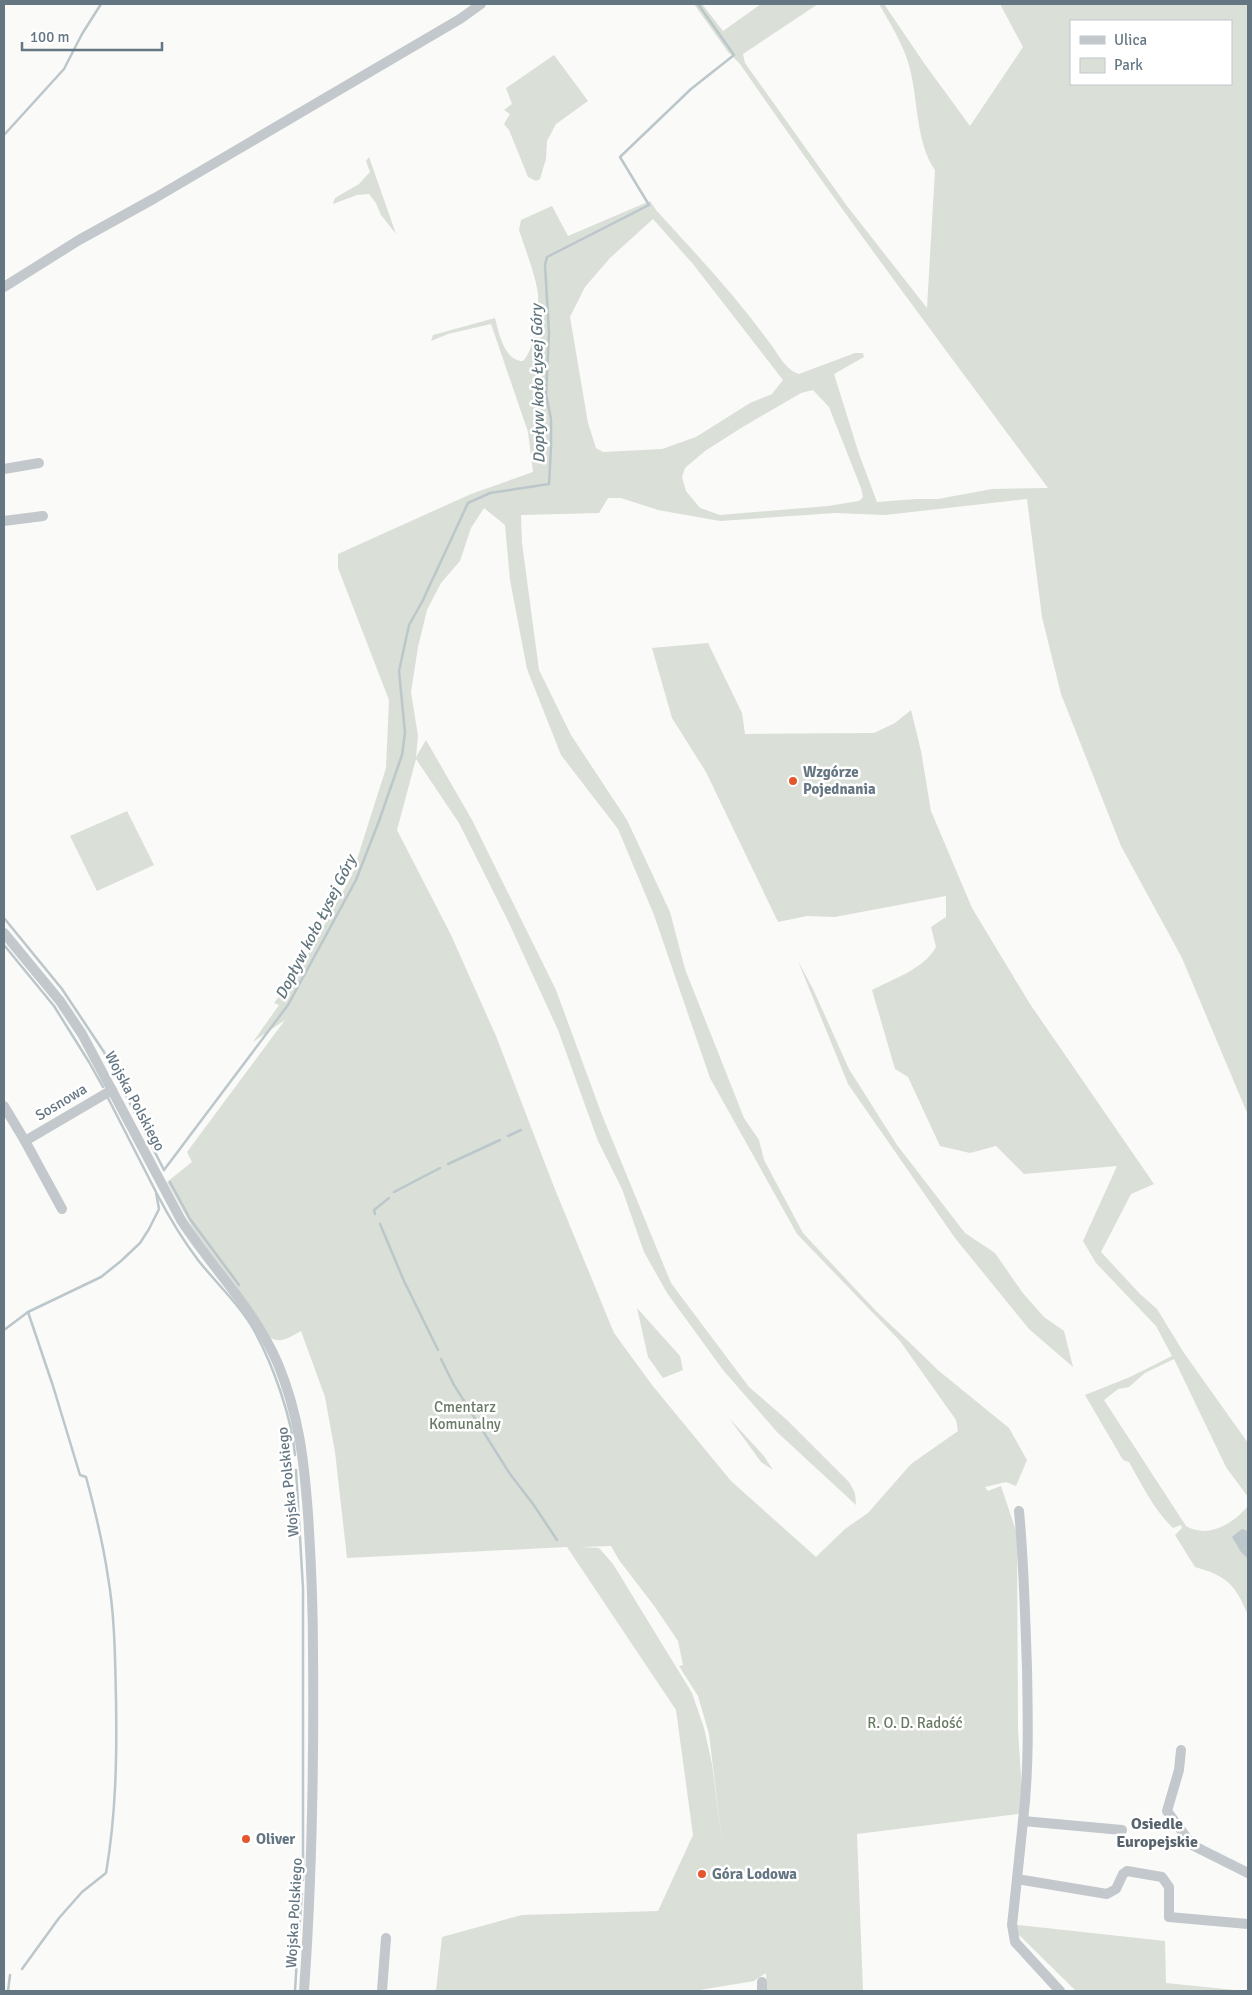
<svg xmlns="http://www.w3.org/2000/svg" width="1252" height="1995" font-family="Signika,sans-serif">
	<rect width="100%" height="100%" fill="#fafaf8"/>
	<g fill="#dadfd7" fill-rule="evenodd">
		<path d="M694,4h8l21,27 38,-27h57l-75,50 2,9 102,143 80,102 8,-138c-19,-27 -17,-70 -25,-101 -6,-24 -19,-44 -31,-65h5l40,59 46,63 53,-79 -23,-43h248v1111l-66,-157 -61,-112 -60,-152 -19,-77 -15,-118 -142,16 -50,-2 -115,8 -62,-11 -37,-12h-13l-9,15 -78,2 1,28 17,127 32,65 56,85 43,92 15,57 59,149 15,22 5,20 39,73 73,78 35,33 28,27 70,57 18,32 -11,26 -10,-4 -21,5 3,4 13,-5 16,48 1,196 5,77 -5,7 -161,20 6,157h-96l-1,-18 -12,8 -60,10h-258l6,-54 80,-22 136,-4 35,-76 -17,-125 -109,-163 -220,11 -12,-106 -10,-55 -24,-66c-10,5 -22,15 -32,5l-33,-50 -41,-54 -28,-50 25,-20 -5,-10 98,-132 -32,22 26,-37 -5,-2 15,-19 17,-26 46,-83 34,-107 3,-68 -51,-132v-14l133,-60 62,-22 -5,-40 -37,-108 -43,10 -17,7 2,-6 62,-17c4,15 9,43 28,43 12,-12 16,-50 15,-67 -2,-17 -13,-46 -19,-64l2,-10 31,-14 16,30 82,-35 6,9c39,43 79,85 113,132 9,11 16,28 30,32l56,-21h8l1,4 -30,17 25,80 18,48 39,-3h22l54,-10 56,-1c-104,-140 -209,-280 -308,-424l-12,-12zM1071,21h160v63h-160zM653,219l40,45 90,116 -11,14 -22,9 -54,34 -34,12 -59,3 -7,-4 -8,-25 -18,-106 15,-30 25,-29zM813,390l16,17 32,81 2,9 -4,4 -31,5 -108,9 -20,-7 -14,-17 -4,-14 3,-9 20,-17 36,-23 60,-35zM484,508l21,17 5,55 17,89 34,86 57,74 36,86 56,163 87,156 103,107 56,79 2,11 -47,33 -43,49 -23,16 -29,28 -85,-76 -79,-96 -38,-52 -60,-146 -58,-151 -45,-101 -54,-105 19,-71 43,64 50,100 49,107 40,111 24,48 22,63 23,41 56,77 54,62 79,73 -1,-12 -6,-11 -62,-62 -38,-33 -78,-104 -69,-168 -46,-125 -84,-170 -46,-80 -10,17 2,-21 -7,-44 7,-45 9,-37 14,-27 19,-22 11,-33zM611,1546l8,14 36,47 23,34 5,24 -4,1 19,30 11,38 14,116 -11,-86 -8,-36 -12,-35 -79,-129 -14,-16 -19,-1z"/>
		<path d="M554,55l34,46 -32,23 -9,17 -1,18 -6,20 -4,2 -8,-4 -19,-47 -5,-6 6,-10 -6,-4 8,-6 -6,-16z"/>
		<path d="M369,157l27,77 -15,-19 -5,-12 -7,-9 -12,1 -24,9 2,-6 24,-14 11,-12 -4,-11z"/>
		<path d="M708,643l34,70 3,21 129,-1 21,-10 16,-13 10,41 10,60 41,97 58,96 124,180 -23,10 -30,58 39,42 17,15 27,44 64,90v54l-22,-30 -52,-108 -29,14 -16,14 -11,2 -14,11 82,126c22,13 47,-2 62,-20v109c-13,-31 -21,-39 -53,-48l-20,-32 7,-7 -1,-3 -8,3c-19,-18 -31,-43 -44,-66l-6,-2 -38,-65 45,-18 42,-21 -16,-30 -60,-63 -13,-22 34,-75 -93,8 -28,-28 -26,7 -30,-7 -32,-69 -13,-8 -23,-79c21,-11 52,-21 64,-43l-5,-20 15,-10v-21l-111,21 -28,-1 -29,6 -72,-150 -34,-54 -20,-70z"/>
		<path d="M127,811l27,54 -57,26 -27,-55z"/>
		<path d="M798,961l15,28 36,80 48,76 68,88 30,20 27,39 22,25 20,14 9,36 -44,-38 -74,-91 -107,-154z"/>
		<path d="M637,1308l43,48 3,14 -20,8 -15,-21z"/>
		<path d="M729,1418l35,38 9,14 -12,-8z"/>
		<path d="M1008,1924l157,17 1,42 78,8h-168z"/>
	</g>
	<path fill="#bbc7cb" d="M1242,1529l6,2v28l-7,-7 -9,-15z"/>
	<g fill="none" stroke-linecap="round" stroke-linejoin="round">
		<g stroke="#bbc7cb" stroke-width="2.5">
			<path d="M4,135l60,-66 18,-35 19,-30"/>
			<path d="M4,918l58,71 42,63 9,20"/>
			<path d="M4,945l50,61 35,56 14,25"/>
			<path d="M120,1084l44,86"/>
			<path d="M508,1136l13,-6"/>
			<path d="M448,1164l52,-24"/>
			<path d="M164,1170l124,-165 68,-125 23,-59 23,-66 3,-22 -6,-62 10,-46 13,-23 46,-99 22,-10 59,-9 2,-37v-28l-5,-25 3,-61 -4,-68 2,-8 102,-52 -29,-48 71,-68 43,-34 -36,-51"/>
			<path d="M170,1182l20,37 49,66"/>
			<path d="M394,1192l46,-24"/>
			<path d="M157,1194c12,23 25,45 41,66 18,23 43,46 57,72 18,33 37,86 40,123"/>
			<path d="M375,1214l-1,-4 15,-12"/>
			<path d="M380,1224l24,57 34,69"/>
			<path d="M4,1330l24,-18 73,-35 20,-16 19,-18 9,-14 10,-20 -3,-17 -48,-94"/>
			<path d="M441,1359l13,26 56,89 23,30 24,36"/>
			<path d="M296,1470l7,118v292"/>
			<path d="M298,1944l4,-50"/>
			<path d="M22,1969l37,-51 23,-26 24,-19c10,-58 11,-116 10,-174 -1,-40 -1,-82 -8,-122 -5,-34 -13,-67 -22,-100l-6,-2 -27,-89 -25,-74"/>
			<path d="M8,1991l2,-16"/>
			<path d="M295,1991l2,-33"/>
		</g>
		<g stroke="#c3c8cc" stroke-width="10">
			<path d="M4,287l75,-47 76,-42 305,-179 21,-15"/>
			<path d="M4,469l35,-6"/>
			<path d="M4,521l39,-5"/>
			<path d="M4,933l56,68 22,33 99,186c32,49 74,90 97,144 21,51 26,96 30,150 3,46 5,92 5,138 1,113 -1,226 -9,339"/>
			<path d="M4,1106l21,35 87,-51"/>
			<path d="M25,1141l37,68"/>
			<path d="M1019,1511c5,52 6,104 8,157 1,51 2,102 -4,153"/>
			<path d="M1181,1750l-2,20 -12,41 25,34 56,28"/>
			<path d="M1122,1830l-99,-9 -6,58 90,15 9,-5 7,-15 4,-3 35,6 7,10v30l79,7"/>
			<path d="M1017,1879l-5,46 3,17 45,49"/>
			<path d="M382,1991l4,-53"/>
			<path d="M762,1991v-9"/>
		</g>
	</g>
	<g fill="#e4572e" stroke="#fff" stroke-width="2">
		<circle cx="793" cy="781" r="5"/>
		<circle cx="246" cy="1839" r="5"/>
		<circle cx="702" cy="1874" r="5"/>
	</g>
	<g text-anchor="middle" stroke-width="5" stroke-linejoin="round" paint-order="stroke">
		<g font-size="15" font-weight="bold" fill="#657683" stroke="#fff" text-anchor="start">
			<text x="803" y="777">Wzgórze<tspan x="803" dy="17">Pojednania</tspan></text>
			<text x="256" y="1844">Oliver</text>
			<text x="712" y="1879">Góra Lodowa</text>
		</g>
		<g font-size="15" fill="#657683" stroke="#fff">
			<text transform="translate(135 1101) rotate(62)" y="5">Wojska Polskiego</text>
			<text transform="translate(61 1102) rotate(-31)" y="5">Sosnowa</text>
			<text transform="translate(288 1482) rotate(-96)" y="5">Wojska Polskiego</text>
			<text transform="translate(294 1913) rotate(-87)" y="5">Wojska Polskiego</text>
		</g>
		<g font-size="15" fill="#687a64" stroke="#fff">
			<text x="465" y="1412">Cmentarz<tspan x="465" dy="17">Komunalny</tspan></text>
			<text x="915" y="1728">R. O. D. Radość</text>
		</g>
		<g font-size="16" font-style="italic" fill="#60757c" stroke="#fff">
			<text transform="translate(537 384) rotate(-91)" y="6">Dopływ koło Łysej Góry</text>
			<text transform="translate(315 927) rotate(-63)" y="6">Dopływ koło Łysej Góry</text>
		</g>
		<g font-size="16" font-weight="bold" fill="#57646e" stroke="#fff">
			<text x="1157" y="1829">Osiedle<tspan x="1157" dy="18">Europejskie</tspan></text>
		</g>
	</g>
	<rect width="1252" height="1995" fill="none" stroke="#657683" stroke-width="10"/>
	<rect x="1070" y="20" width="162" height="65" fill="#ffffff" stroke="#c1c8cd"/>
	<rect x="1080" y="36" width="25" height="8" fill="#c3c8cc" stroke="#c1c8cd"/>
	<text x="1114" y="45" font-size="15" fill="#657683">Ulica</text>
	<rect x="1080" y="58" width="25" height="15" fill="#dadfd7" stroke="#c1c8cd"/>
	<text x="1114" y="70" font-size="15" fill="#657683">Park</text>
	<path d="M22 42v8h140v-8" fill="none" stroke="#657683" stroke-width="2.5"/>
	<text x="30" y="42" font-size="15" fill="#657683" stroke="#ffffff" stroke-width="4" paint-order="stroke">100 m</text>
</svg>
